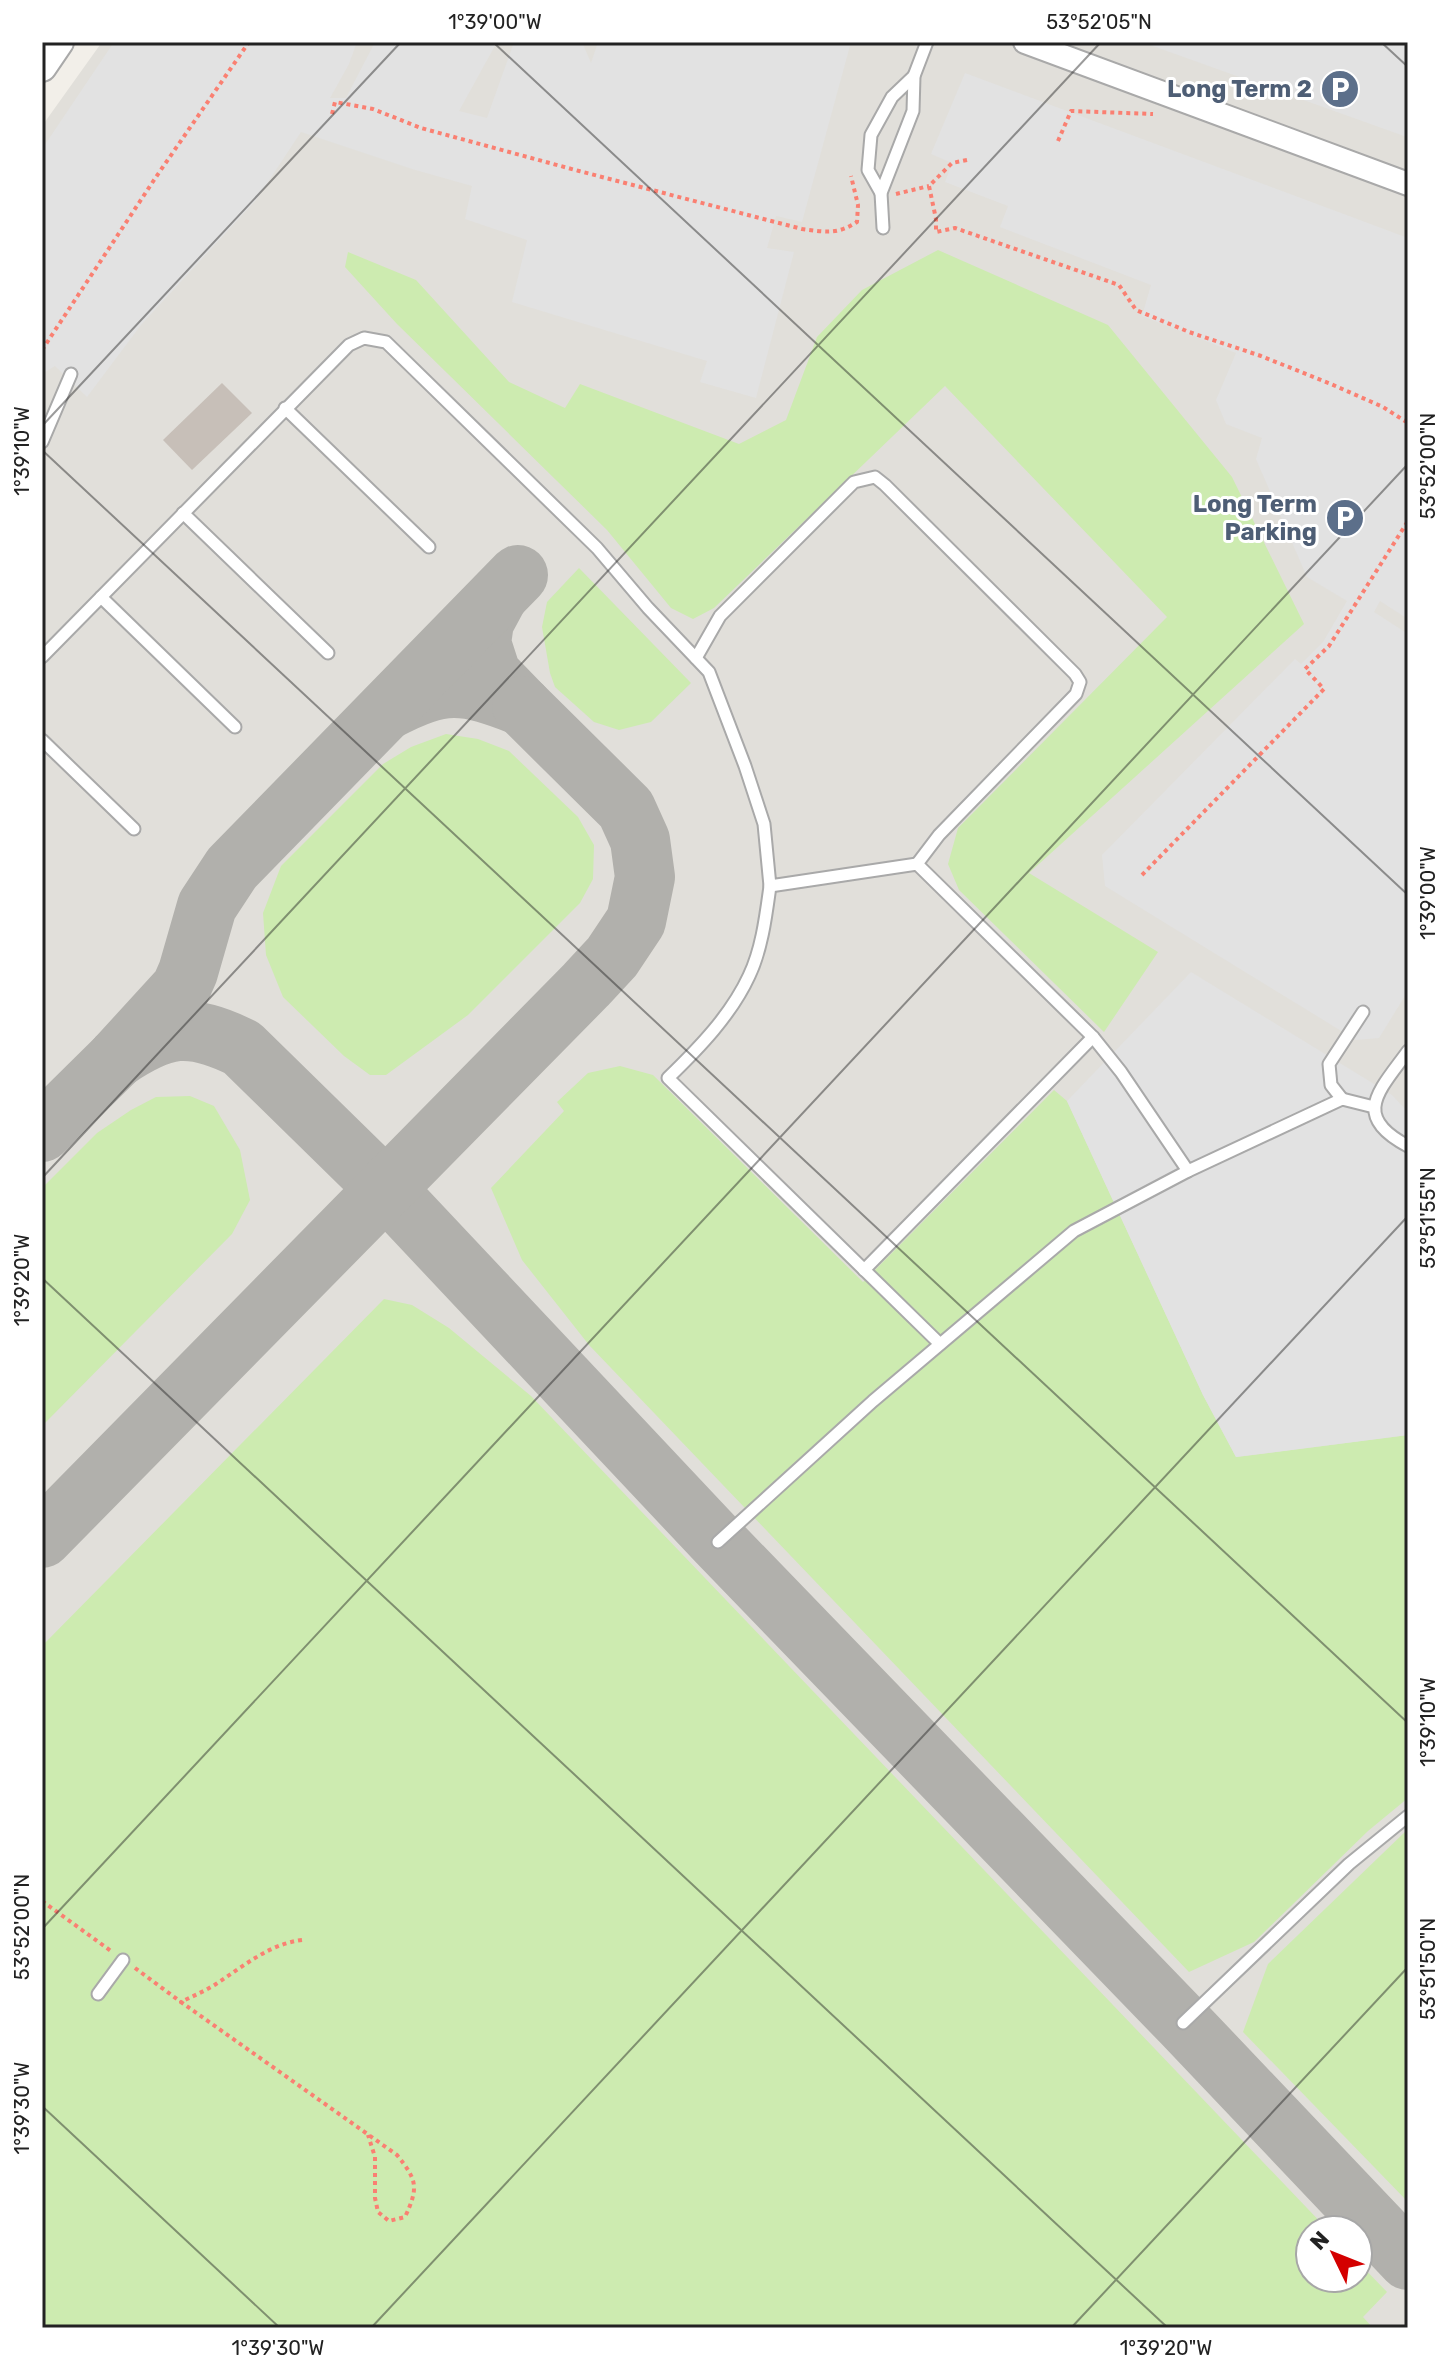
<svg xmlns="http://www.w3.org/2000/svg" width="1450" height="2370" font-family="Rubik,sans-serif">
	<rect width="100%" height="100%" fill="#f2efe9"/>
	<path fill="#e1dfda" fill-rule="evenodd" d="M102,42h1306v1065l-2,3 2,2v1216h-1366v-2202zM1310,2230h48v48h-48z"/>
	<g fill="#cdebb0">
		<path d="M938,250l170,75 124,152 72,147 -275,249 129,79 -54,80 -145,-142 -11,-26 10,-36 209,-211 -222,-231 -231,222 -21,11 -22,-11 -64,-78 -210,-206 -52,-57 3,-15 68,28 93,102 56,26 15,-24 159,60 47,-24 31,-83 45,-47z"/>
		<path d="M579,568l112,115 -40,39 -32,8 -25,-8 -39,-35 -5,-14 -8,-46 5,-25z"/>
		<path d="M446,734l32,5 31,12 69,66 16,28 -1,34 -13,24 -112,112 -82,60h-16l-26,-19 -61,-59 -17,-42 -3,-42 18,-47 102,-102 28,-17z"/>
		<path d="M620,1066l33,9 210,207 191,-192 13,11 136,294 33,62 172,-22v363l-40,33 -114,111 -65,30 -600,-627 -67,-85 -31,-72 73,-77 -7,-9 31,-29z"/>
		<path d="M190,1096l24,10 26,44 10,50 -18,34 -190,192v-238l55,-55 34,-23 25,-13z"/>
		<path d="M384,1299l28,6 37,23 82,68 797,834h-18v48h48v-16l29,30 -24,25 10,11h-1331v-682z"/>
		<path d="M1408,1829v373l-165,-170 25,-68z"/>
	</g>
	<g fill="#e2e2e2">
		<path d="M114,42h243l-8,22 -19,34h16l29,-56h122l-38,69 28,7 27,-76h68l9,21 7,-21h253l-49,180 -26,-6 -5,18 -4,14 27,4 -38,146 -56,-16 7,-21 -195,-59 15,-62 -62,-21 7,-33 -60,-17 -111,-37 -45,68 -115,125 -54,72 -32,-31 -13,8v-225z"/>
		<path d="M1142,42h266v96l-4,-2z"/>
		<path d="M965,73l443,165v381l-28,-18 -6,11 34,22v357l-29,47 -23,2 -251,-154 -3,-31 193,-196 6,5 22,-22 24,-41 -40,-24 -51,-118 6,-21 -36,-14 -10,-24 20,-47 -94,-37 9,-31 -151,-58 8,-21 -63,-24 7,-19 -21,-9z"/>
		<path d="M1191,972l201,123 16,17v323l-172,22 -33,-62 -136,-294z"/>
	</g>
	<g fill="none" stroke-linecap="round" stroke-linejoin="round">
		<g stroke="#b1b0ac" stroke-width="60">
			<path d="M387,710c57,-30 76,-27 135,-4l-31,-32 -10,-31 3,-21 14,-26"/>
			<path d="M117,1058c48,-32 72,-36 125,-10l143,140 333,354 465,481 225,237"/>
			<path d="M42,1132l75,-74 64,-70 7,-16 19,-66 25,-38 286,-293"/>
			<path d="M42,1538l544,-553 26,-28 24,-36 9,-44 -5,-37 -14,-31 -104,-103"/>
		</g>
	</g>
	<path fill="#c7bfb8" d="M222,383l30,30 -60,57 -29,-30z"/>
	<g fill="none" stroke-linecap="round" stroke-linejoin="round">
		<g stroke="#a9a9a9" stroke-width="15">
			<g id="service">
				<path d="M881,193l-13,-23 3,-35 21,-38 22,-21"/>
				<path d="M883,228l-2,-35 32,-82 1,-35 13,-34"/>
				<path d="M285,408l144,139"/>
				<path d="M42,442l29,-68"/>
				<path d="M183,513l145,140"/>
				<path d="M101,597l134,130"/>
				<path d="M42,657l307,-312 15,-7 22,4 211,206 51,60 61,64 36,94 19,58 6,62 147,-22 176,173 28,35 67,99"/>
				<path d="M696,658l24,-42 134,-134 21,-5 10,8 190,189 5,8 -4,12 -137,141 -22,29"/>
				<path d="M42,740l92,89"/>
				<path d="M770,886c-4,29 -8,63 -21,90 -18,39 -50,72 -81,102l272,266"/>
				<path d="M1408,1051c-28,39 -58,65 0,95"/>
				<path d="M1342,1099l-11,-14 -2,-21 34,-52"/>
				<path d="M864,1270l229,-233"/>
				<path d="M718,1542l155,-141 201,-170 114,-60 154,-72 32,8"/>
				<path d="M98,1994l25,-34"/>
				<path d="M1183,2023l166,-159 59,-48"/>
			</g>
		</g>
		<g stroke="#a9a9a9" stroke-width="26">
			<path id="minor" d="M1025,42l383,142"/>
		</g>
		<g stroke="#a9a9a9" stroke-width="32">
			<path id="tertiary" d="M42,67l17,-25"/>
		</g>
		<g stroke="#fa8072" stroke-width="4" stroke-dasharray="4 4" stroke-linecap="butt">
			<path d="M332,114l3,-12 38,7 48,19 158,43 223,58c23,3 35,6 55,-7l1,-17 -7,-29"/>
			<path d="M1058,141l13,-30 82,3"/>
			<path d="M967,160l-15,3 -23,23 7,33v13l19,-4 164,57 17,25 53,22 72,24 70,28 52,23 25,16"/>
			<path d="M896,194l33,-8"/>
			<path d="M42,350l114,-173 93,-135"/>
			<path d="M1142,875l182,-186 -19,-20 24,-23 79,-125"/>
			<path d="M42,1901l69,50"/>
			<path d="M302,1940c-33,4 -58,26 -86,44 -11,7 -23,12 -35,18l216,153c20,25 22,32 8,62l-16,4 -11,-9 -3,-14v-41l-7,-22"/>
			<path d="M135,1968l46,34"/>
		</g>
		<use href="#service" stroke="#fff" stroke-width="11"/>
		<use href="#minor" stroke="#fff" stroke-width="22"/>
		<use href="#tertiary" stroke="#fff" stroke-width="28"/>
	</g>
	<path fill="none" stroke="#222" stroke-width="2" stroke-opacity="0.45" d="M493,42l915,853M1381,42l27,25M42,426l359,-384M42,450l1366,1273M42,1178l1059,-1136M42,1278l1126,1050M42,1929l1366,-1465M42,2106l238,222M371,2328l1037,-1112M1071,2328l337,-361"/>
	<defs>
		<g id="parking-disc" transform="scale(2)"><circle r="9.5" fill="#5c6f8a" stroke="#fff"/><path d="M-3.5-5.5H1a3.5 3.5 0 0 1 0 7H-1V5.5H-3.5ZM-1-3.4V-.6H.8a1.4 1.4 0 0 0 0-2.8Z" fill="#fff"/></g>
	</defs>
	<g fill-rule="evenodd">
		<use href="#parking-disc" x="1340" y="89"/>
		<use href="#parking-disc" x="1345" y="518"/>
	</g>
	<g text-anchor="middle" stroke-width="6" stroke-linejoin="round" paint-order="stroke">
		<g font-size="24" font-weight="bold" fill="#4e5e75" stroke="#fff" text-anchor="end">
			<text x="1312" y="97">Long Term 2</text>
			<text x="1317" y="512">Long Term<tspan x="1317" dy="28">Parking</tspan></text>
		</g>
	</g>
	<rect width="1450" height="2370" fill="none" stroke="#ffffff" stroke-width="88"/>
	<g transform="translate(1334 2254) rotate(313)"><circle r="38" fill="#ffffff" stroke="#a7a7a7" stroke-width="2"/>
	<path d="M0-6L14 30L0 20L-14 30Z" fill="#d40000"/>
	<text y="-12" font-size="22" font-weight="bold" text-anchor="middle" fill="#222222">N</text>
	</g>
	<rect x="44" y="44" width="1362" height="2282" fill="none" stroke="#222" stroke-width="3"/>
	<g font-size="20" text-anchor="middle" fill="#222">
		<text x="495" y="29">1°39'00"W</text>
		<text x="1099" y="29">53°52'05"N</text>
		<text transform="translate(22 451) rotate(-90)" y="7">1°39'10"W</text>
		<text transform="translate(1428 466) rotate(-90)" y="7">53°52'00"N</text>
		<text transform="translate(1428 893) rotate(-90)" y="7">1°39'00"W</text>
		<text transform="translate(1428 1218) rotate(-90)" y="7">53°51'55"N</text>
		<text transform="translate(22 1280) rotate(-90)" y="7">1°39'20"W</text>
		<text transform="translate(1428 1722) rotate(-90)" y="7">1°39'10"W</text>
		<text transform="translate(22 1927) rotate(-90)" y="7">53°52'00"N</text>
		<text transform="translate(1428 1969) rotate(-90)" y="7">53°51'50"N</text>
		<text transform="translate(22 2108) rotate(-90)" y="7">1°39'30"W</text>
		<text x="278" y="2355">1°39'30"W</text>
		<text x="1166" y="2355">1°39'20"W</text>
	</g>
</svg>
